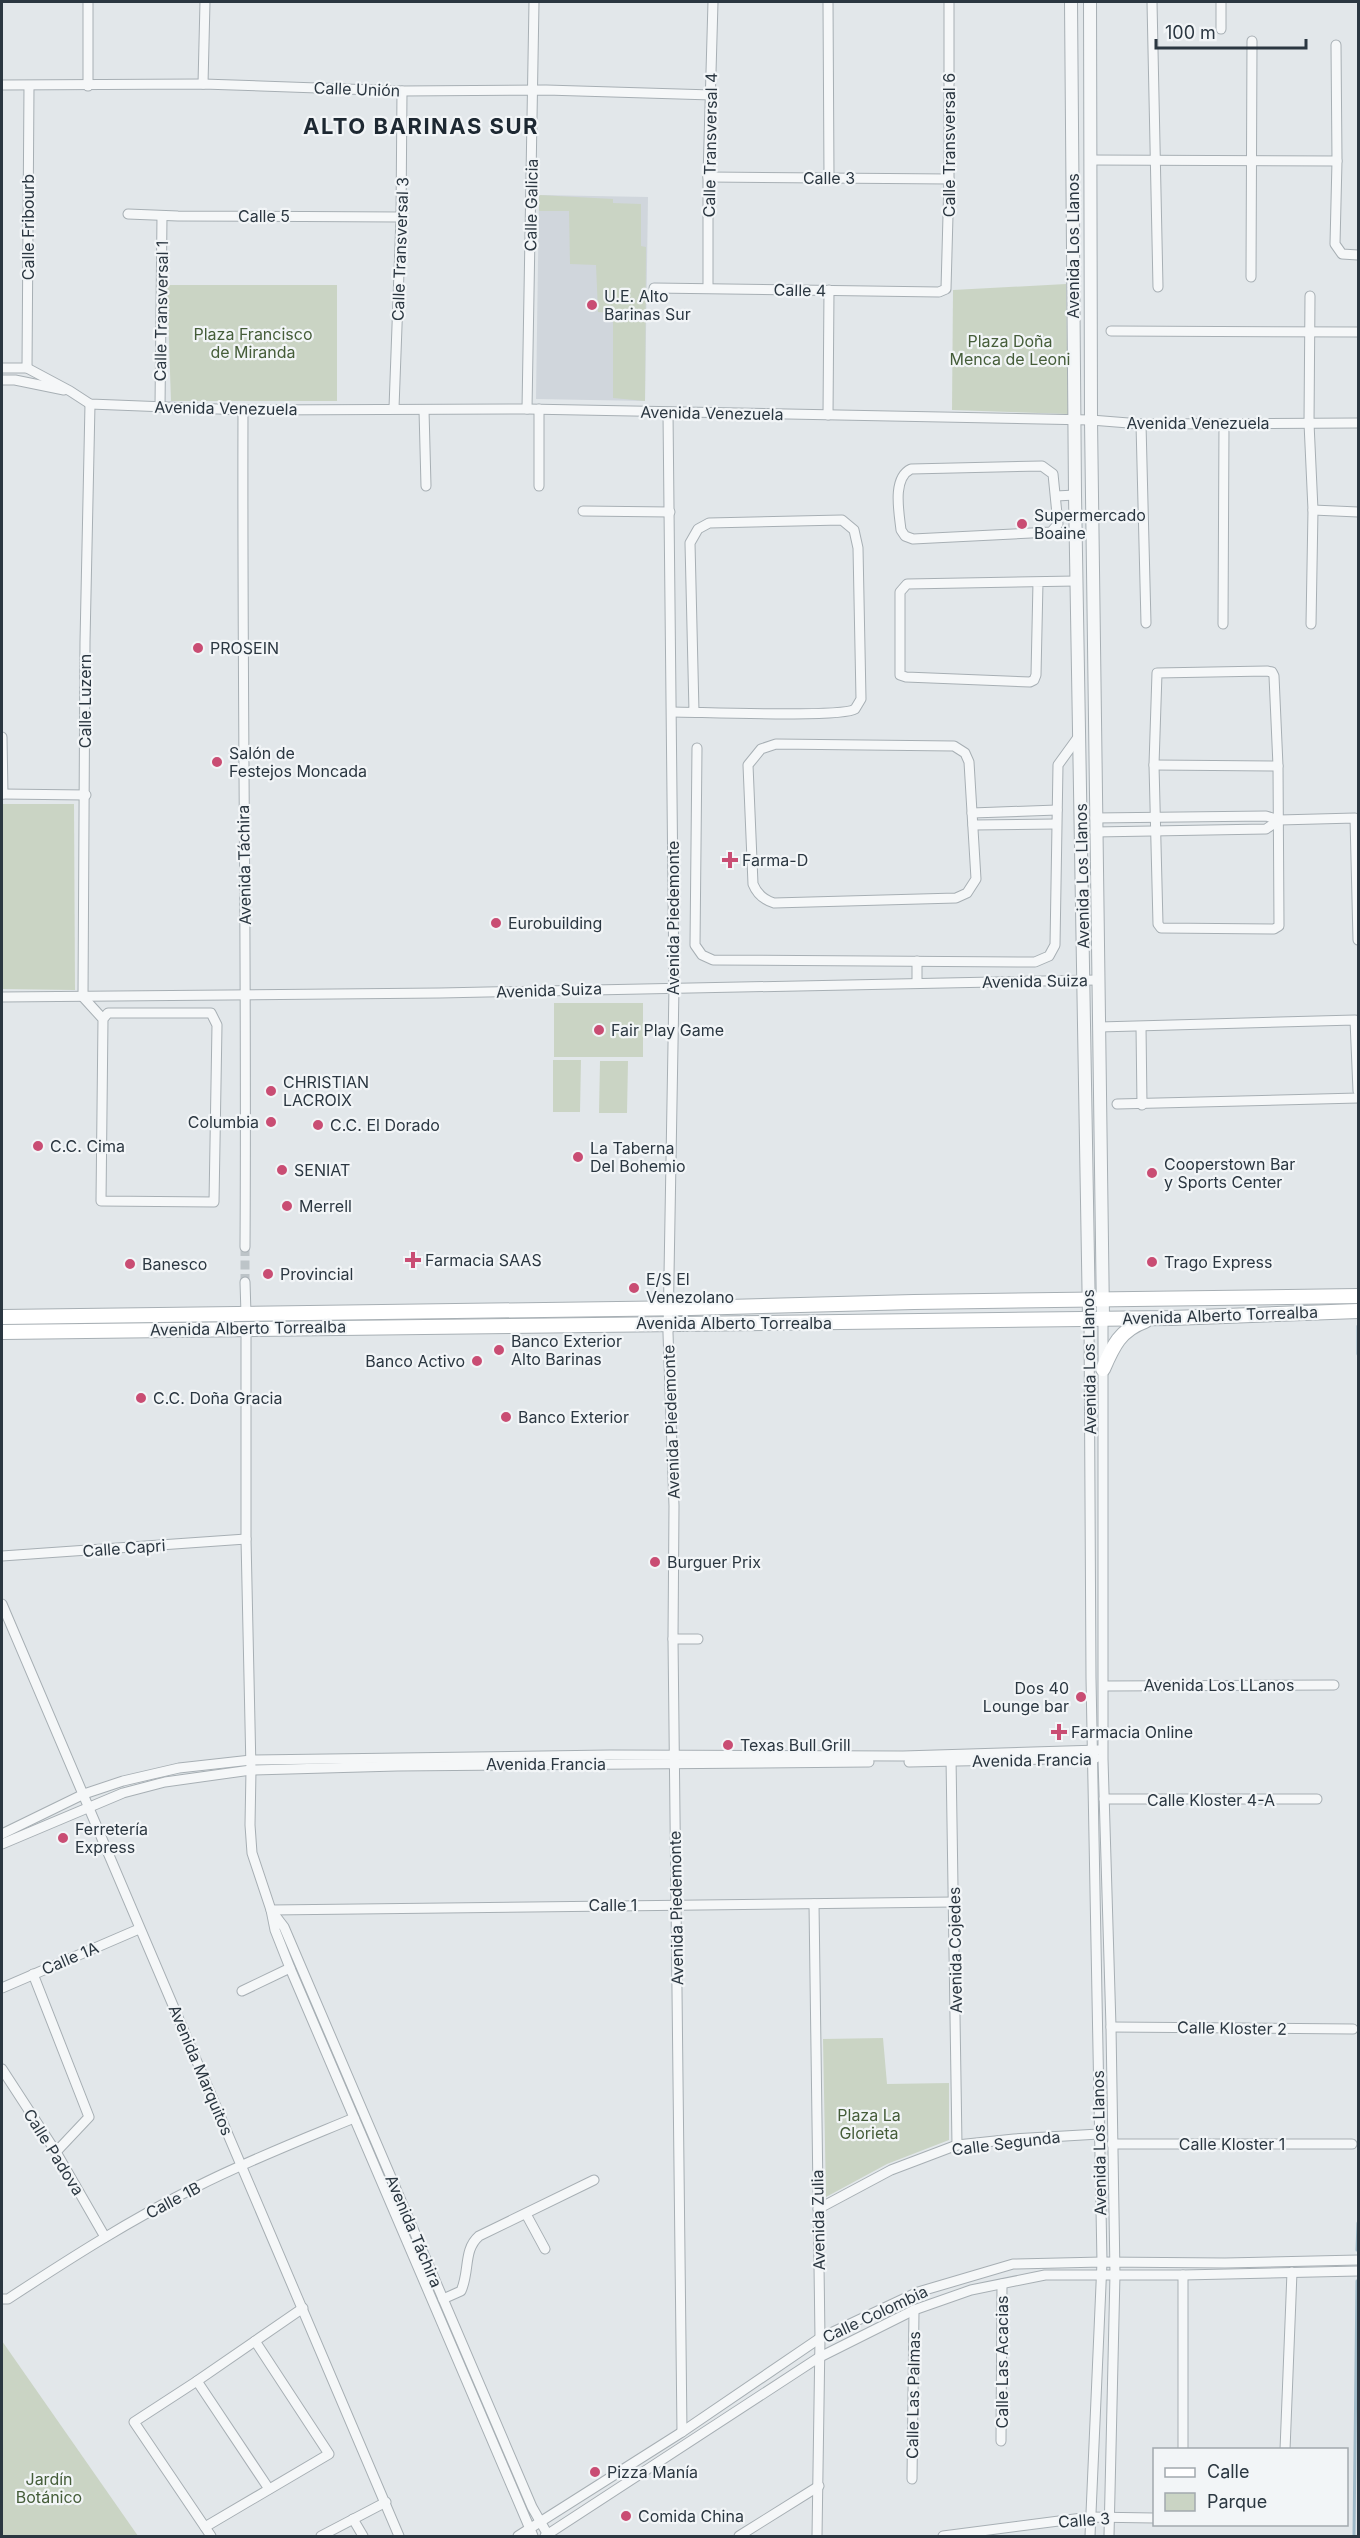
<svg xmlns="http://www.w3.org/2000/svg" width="1360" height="2538" font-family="Inter,sans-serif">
	<rect width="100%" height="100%" fill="#e2e7ea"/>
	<path fill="#d0d6dc" d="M539,195l109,2 -3,204 -109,-2z"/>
	<g fill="#cad4c4">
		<path d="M539,195l74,4v4l28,1v42l5,1 -1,154 -32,-3v-85l-15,-1 -2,-47 -26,-1 -1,-53h-30z"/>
		<path d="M1066,284l2,130 -116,-4 1,-120z"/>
		<path d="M167,285h170v116h-166z"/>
		<path d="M2,804h72l1,186 -73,-1z"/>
		<rect x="554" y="1003" width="89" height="54"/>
		<path d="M553,1060h28l-1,52h-27z"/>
		<path d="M600,1061h28l-1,52h-28z"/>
		<path d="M883,2038l4,46 62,-1v57l-62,24 -61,33 -3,-158z"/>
		<path d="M2,2341l136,195h-136z"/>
	</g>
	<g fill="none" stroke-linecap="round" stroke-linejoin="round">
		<g stroke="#9fbac8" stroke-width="3">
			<path d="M1358,1326v28"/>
			<path d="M1357,2250l1,-27"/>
			<path d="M1354,2536l3,-255"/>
		</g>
		<path stroke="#bdc4c8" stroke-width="9" stroke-dasharray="9 4.5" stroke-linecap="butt" d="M245,1247v35"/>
		<g stroke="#a7afb4" stroke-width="11">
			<g id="minor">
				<path d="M88,2v84"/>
				<path d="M828,2l1,176"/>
				<path d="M1152,2l6,285"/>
				<path d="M1221,29v-27"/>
				<path d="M1336,45l1,116 -2,83 7,10 16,1"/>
				<path d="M203,84l2,-82"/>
				<path d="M2,85l201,-1 199,7 144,-1 166,5"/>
				<path d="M1091,160l246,1"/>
				<path d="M708,177l241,2"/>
				<path d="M128,214l50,2 223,1"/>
				<path d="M1251,277l1,-236"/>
				<path d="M654,288l285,4 7,-3 3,-110v-177"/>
				<path d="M708,288v-111l5,-175"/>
				<path d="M1310,296l-1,127 4,87 -2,114"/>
				<path d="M1111,331l247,1"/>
				<path d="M2,368h25l43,23 20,13 153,6 284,-1 564,11 50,4 217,-1"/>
				<path d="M27,368l2,-282"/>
				<path d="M2,380h13l49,10"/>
				<path d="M90,404l-5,238 -2,355 20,22 -2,182 113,1 3,-177 -6,-12h-103l-5,6"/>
				<path d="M160,407l2,-191"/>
				<path d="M394,408l7,-191 1,-126"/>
				<path d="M527,409l7,-407"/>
				<path d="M539,409v77"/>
				<path d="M243,410c-1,279 4,558 2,837"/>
				<path d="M424,410l2,76"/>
				<path d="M668,413l6,574 -6,346 6,173 -1,133 9,793"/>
				<path d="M828,415l1,-125"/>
				<path d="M1141,424l5,199"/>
				<path d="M1042,466l11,8 5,50 -7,8 -138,7 -8,-3 -4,-6c-2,-18 -9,-52 10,-61z"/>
				<path d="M1056,496l19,-1"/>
				<path d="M1313,510l45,2"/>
				<path d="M583,511l87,1"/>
				<path d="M1038,582l-2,93 -2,5 -4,2 -124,-5 -6,-2v-83l7,-8 169,-3"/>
				<path d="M1223,624l1,-200"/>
				<path d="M1267,671l5,1 2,4 4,90 1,160 -5,3 -113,-1 -3,-4 -4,-159 3,-92z"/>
				<path d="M672,712c27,0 170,6 183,-3l6,-10 -3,-151 -4,-18 -12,-10 -133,3 -11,6 -8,14 4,169"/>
				<path d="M2,737l1,57"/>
				<path d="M776,744l178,2 11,7 4,9 7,117 -9,14 -11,5 -182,5c-10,-3 -17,-9 -21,-19l-5,-119 13,-16z"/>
				<path d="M697,748l-2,197 7,10 11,5 322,2 14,-6 6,-11 3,-180 21,-29"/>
				<path d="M1154,765l124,1"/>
				<path d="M2,794l84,1"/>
				<path d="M972,813l85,-3"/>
				<path d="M1095,818l171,-2 13,4 76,-2 3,122"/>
				<path d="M973,825l83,-1"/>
				<path d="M1095,832l171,-3 13,-9"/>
				<path d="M917,961v22"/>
				<path d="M2,997l438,-4 657,-13"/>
				<path d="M1099,1027l256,-7 3,71"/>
				<path d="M1141,1027l1,78"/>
				<path d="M1117,1104l241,-6"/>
				<path d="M245,1282l1,32"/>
				<path d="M1103,1318v441l8,268 4,247 -6,262"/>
				<path d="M1089,1319l2,359 11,584 -12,274"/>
				<path d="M246,1329v210l5,231 -1,55 2,28 19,57 683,-8"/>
				<path d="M2,1556l244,-17"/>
				<path d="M2,1604l397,932"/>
				<path d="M673,1639h25"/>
				<path d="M1104,1686l230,-1"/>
				<path d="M951,1758l6,387"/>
				<path d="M909,1762l187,-4"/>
				<path d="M1104,1799h213"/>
				<path d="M2,1834l82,-40 39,-13 56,-13 72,-8 359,-5 293,1 196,-6"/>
				<path d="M2,1844l121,-51 42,-11 86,-12 146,-4 472,-4"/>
				<path d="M814,1904l6,434 -3,198"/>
				<path d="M33,1974l56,143 -33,35"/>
				<path d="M2,1988l137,-59"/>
				<path d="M242,1991l48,-23"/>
				<path d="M1111,2027l242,2"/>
				<path d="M2,2069l54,83 49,85"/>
				<path d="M1112,2144h240"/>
				<path d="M818,2209l73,-39 66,-25 57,-6 85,-5"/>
				<path d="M526,2214l19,35"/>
				<path d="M1183,2275v175"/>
				<path d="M2,2299h6c61,-40 122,-79 188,-112 51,-26 105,-47 158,-69"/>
				<path d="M443,2299l18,-8c9,-20 2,-41 18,-55l115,-56"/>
				<path d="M197,2381l72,108"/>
				<path d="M1001,2441l1,-157"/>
				<path d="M1285,2450l7,-178"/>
				<path d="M912,2479l2,-169"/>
				<path d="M353,2519l10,17"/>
				<path d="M205,2527l124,-73 -74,-113"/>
				<path d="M211,2536l-77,-114 63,-41 106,-73"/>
				<path d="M321,2536l65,-34"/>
				<path d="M518,2536l164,-104 138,-94 98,-46 95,-28 89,-2 123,1 133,-3"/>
				<path d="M533,2536l-243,-568 -15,-38 -4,-20 13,17 248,580 16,28"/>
				<path d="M545,2536l273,-178 96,-48 57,-20 74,-15h138l175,-4"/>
				<path d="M739,2536l80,-50"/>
				<path d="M943,2536l147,-19 64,1"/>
			</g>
		</g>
		<g stroke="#a7afb4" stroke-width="14">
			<g id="tertiary">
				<path d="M1071,2l4,493 14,824"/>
				<path d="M1090,2l1,418 12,898"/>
			</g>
		</g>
		<g stroke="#a7afb4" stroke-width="16">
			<g id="secondary">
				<path d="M2,1317l689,-9 223,-6 444,-6"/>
				<path d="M2,1332l1170,-14 186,-7"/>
				<path d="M1103,1369c10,-23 17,-39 42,-48"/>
			</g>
		</g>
		<use href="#minor" stroke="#f5f7f8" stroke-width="9"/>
		<use href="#tertiary" stroke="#f5f7f8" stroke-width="12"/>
		<use href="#secondary" stroke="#fff" stroke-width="14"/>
	</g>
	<g fill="#c94d73" stroke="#f2f5f7" stroke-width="2">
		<circle cx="592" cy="305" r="6"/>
		<circle cx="1022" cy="524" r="6"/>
		<circle cx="198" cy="648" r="6"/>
		<circle cx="217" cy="762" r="6"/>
		<path d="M727 851h6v6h6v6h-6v6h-6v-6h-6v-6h6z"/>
		<circle cx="496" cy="923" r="6"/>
		<circle cx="599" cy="1030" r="6"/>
		<circle cx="271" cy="1091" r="6"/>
		<circle cx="271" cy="1122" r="6"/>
		<circle cx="318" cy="1125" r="6"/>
		<circle cx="38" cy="1146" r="6"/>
		<circle cx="578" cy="1157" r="6"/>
		<circle cx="282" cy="1170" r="6"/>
		<circle cx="1152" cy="1173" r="6"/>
		<circle cx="287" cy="1206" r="6"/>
		<path d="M410 1251h6v6h6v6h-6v6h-6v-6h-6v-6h6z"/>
		<circle cx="1152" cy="1262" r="6"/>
		<circle cx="130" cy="1264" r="6"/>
		<circle cx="268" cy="1274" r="6"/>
		<circle cx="634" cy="1288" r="6"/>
		<circle cx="499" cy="1350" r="6"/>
		<circle cx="477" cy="1361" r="6"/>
		<circle cx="141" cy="1398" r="6"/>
		<circle cx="506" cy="1417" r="6"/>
		<circle cx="655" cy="1562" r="6"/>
		<circle cx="1081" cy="1697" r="6"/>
		<path d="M1056 1723h6v6h6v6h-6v6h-6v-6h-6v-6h6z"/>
		<circle cx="728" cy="1745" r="6"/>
		<circle cx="63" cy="1838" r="6"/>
		<circle cx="595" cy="2472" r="6"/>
		<circle cx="626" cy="2516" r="6"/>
	</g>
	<g text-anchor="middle" stroke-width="4.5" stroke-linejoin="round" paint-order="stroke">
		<g font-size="16" fill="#2b3741" stroke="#f2f5f7">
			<text transform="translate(357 89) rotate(2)" y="6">Calle Unión</text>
			<text transform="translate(710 145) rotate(-89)" y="6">Calle Transversal 4</text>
			<text transform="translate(949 145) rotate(-90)" y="6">Calle Transversal 6</text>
			<text x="829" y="184">Calle 3</text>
			<text transform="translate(531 205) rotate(-89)" y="6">Calle Galicia</text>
			<text x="264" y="222">Calle 5</text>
			<text transform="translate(28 227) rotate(-90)" y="6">Calle Fribourb</text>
			<text transform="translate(1073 246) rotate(-90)" y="6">Avenida Los Llanos</text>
			<text transform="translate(400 249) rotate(-88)" y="6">Calle Transversal 3</text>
			<text transform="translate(800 290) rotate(1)" y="6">Calle 4</text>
			<text transform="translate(161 311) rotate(-89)" y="6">Calle Transversal 1</text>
			<text transform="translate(226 408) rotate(1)" y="6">Avenida Venezuela</text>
			<text transform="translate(712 413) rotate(1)" y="6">Avenida Venezuela</text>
			<text x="1198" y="429">Avenida Venezuela</text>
			<text transform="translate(85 701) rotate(-90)" y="6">Calle Luzern</text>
			<text transform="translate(244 865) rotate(-91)" y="6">Avenida Táchira</text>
			<text transform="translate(1082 876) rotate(-91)" y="6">Avenida Los Llanos</text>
			<text transform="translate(673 918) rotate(-90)" y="6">Avenida Piedemonte</text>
			<text transform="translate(1035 981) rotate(-1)" y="6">Avenida Suiza</text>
			<text transform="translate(549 990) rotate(-2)" y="6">Avenida Suiza</text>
			<text transform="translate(1220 1315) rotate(-2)" y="6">Avenida Alberto Torrealba</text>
			<text x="734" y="1329">Avenida Alberto Torrealba</text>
			<text transform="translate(248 1328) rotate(-1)" y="6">Avenida Alberto Torrealba</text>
			<text transform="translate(1089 1362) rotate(-91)" y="6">Avenida Los Llanos</text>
			<text transform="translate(671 1422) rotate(-92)" y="6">Avenida Piedemonte</text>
			<text transform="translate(124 1548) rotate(-4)" y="6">Calle Capri</text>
			<text x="1219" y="1691">Avenida Los LLanos</text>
			<text transform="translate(1032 1760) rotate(-1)" y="6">Avenida Francia</text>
			<text x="546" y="1770">Avenida Francia</text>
			<text x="1211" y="1806">Calle Kloster 4-A</text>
			<text x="613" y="1911">Calle 1</text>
			<text transform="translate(676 1908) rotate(-91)" y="6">Avenida Piedemonte</text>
			<text transform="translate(955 1950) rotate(-91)" y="6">Avenida Cojedes</text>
			<text transform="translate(70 1958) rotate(-23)" y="6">Calle 1A</text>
			<text transform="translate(1232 2028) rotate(1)" y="6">Calle Kloster 2</text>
			<text transform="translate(201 2070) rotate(67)" y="6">Avenida Marquitos</text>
			<text transform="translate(1006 2143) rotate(-7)" y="6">Calle Segunda</text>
			<text transform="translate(1099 2143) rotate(-91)" y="6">Avenida Los Llanos</text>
			<text x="1232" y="2150">Calle Kloster 1</text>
			<text transform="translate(54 2152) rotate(58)" y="6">Calle Padova</text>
			<text transform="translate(173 2200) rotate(-28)" y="6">Calle 1B</text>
			<text transform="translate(818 2220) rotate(-91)" y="6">Avenida Zulia</text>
			<text transform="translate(414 2231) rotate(67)" y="6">Avenida Táchira</text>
			<text transform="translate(875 2314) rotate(-25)" y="6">Calle Colombia</text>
			<text transform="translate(1002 2362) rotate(-90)" y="6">Calle Las Acacias</text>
			<text transform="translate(913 2395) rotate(-89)" y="6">Calle Las Palmas</text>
			<text transform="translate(1084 2520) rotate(-4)" y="6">Calle 3</text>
		</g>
		<g font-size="16" fill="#2b3741" stroke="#f2f5f7" text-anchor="start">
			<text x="604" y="302">U.E. Alto<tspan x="604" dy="18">Barinas Sur</tspan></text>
			<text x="1034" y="521">Supermercado<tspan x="1034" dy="18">Boaine</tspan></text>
			<text x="210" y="654">PROSEIN</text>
			<text x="229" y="759">Salón de<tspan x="229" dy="18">Festejos Moncada</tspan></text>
			<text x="742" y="866">Farma-D</text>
			<text x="508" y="929">Eurobuilding</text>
			<text x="611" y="1036">Fair Play Game</text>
			<text x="283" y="1088">CHRISTIAN<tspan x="283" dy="18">LACROIX</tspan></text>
			<text x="259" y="1128" text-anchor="end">Columbia</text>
			<text x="330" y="1131">C.C. El Dorado</text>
			<text x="50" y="1152">C.C. Cima</text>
			<text x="590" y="1154">La Taberna<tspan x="590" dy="18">Del Bohemio</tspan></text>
			<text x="1164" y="1170">Cooperstown Bar<tspan x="1164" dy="18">y Sports Center</tspan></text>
			<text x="294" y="1176">SENIAT</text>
			<text x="299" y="1212">Merrell</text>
			<text x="425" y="1266">Farmacia SAAS</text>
			<text x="1164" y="1268">Trago Express</text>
			<text x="142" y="1270">Banesco</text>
			<text x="280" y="1280">Provincial</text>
			<text x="646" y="1285">E/S El<tspan x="646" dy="18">Venezolano</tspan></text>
			<text x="511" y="1347">Banco Exterior<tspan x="511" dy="18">Alto Barinas</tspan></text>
			<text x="465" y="1367" text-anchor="end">Banco Activo</text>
			<text x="153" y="1404">C.C. Doña Gracia</text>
			<text x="518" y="1423">Banco Exterior</text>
			<text x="667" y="1568">Burguer Prix</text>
			<text x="1069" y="1694" text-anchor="end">Dos 40<tspan x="1069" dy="18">Lounge bar</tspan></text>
			<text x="1071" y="1738">Farmacia Online</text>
			<text x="740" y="1751">Texas Bull Grill</text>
			<text x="75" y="1835">Ferretería<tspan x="75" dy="18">Express</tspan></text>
			<text x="607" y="2478">Pizza Manía</text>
			<text x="638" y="2522">Comida China</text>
		</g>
		<g font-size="16" fill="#455d39" stroke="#f2f5f7">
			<text x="253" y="340">Plaza Francisco<tspan x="253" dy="18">de Miranda</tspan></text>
			<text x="1010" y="347">Plaza Doña<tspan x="1010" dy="18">Menca de Leoni</tspan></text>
			<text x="869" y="2121">Plaza La<tspan x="869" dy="18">Glorieta</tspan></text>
			<text x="49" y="2485">Jardín<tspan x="49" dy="18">Botánico</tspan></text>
		</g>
		<g font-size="22" font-weight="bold" letter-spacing="1.5" fill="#1d2832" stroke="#f2f5f7">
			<text x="421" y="134">ALTO BARINAS SUR</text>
		</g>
	</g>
	<rect width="1360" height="2538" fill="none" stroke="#2b3741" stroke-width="6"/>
	<rect x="1153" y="2448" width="195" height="78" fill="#f2f5f7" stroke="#a2a9ae" stroke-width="1.5"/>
	<rect x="1165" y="2468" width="30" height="9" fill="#ffffff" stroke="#a2a9ae" stroke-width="1.5"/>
	<text x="1207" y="2478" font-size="18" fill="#2b3741">Calle</text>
	<rect x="1165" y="2493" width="30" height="18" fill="#cad4c4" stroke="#a2a9ae" stroke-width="1.5"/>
	<text x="1207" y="2508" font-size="18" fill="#2b3741">Parque</text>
	<path d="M1156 39v9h150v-9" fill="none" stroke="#2b3741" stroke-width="3"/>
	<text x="1165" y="39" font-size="18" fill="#2b3741" stroke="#f2f5f7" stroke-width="4.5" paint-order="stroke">100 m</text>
</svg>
